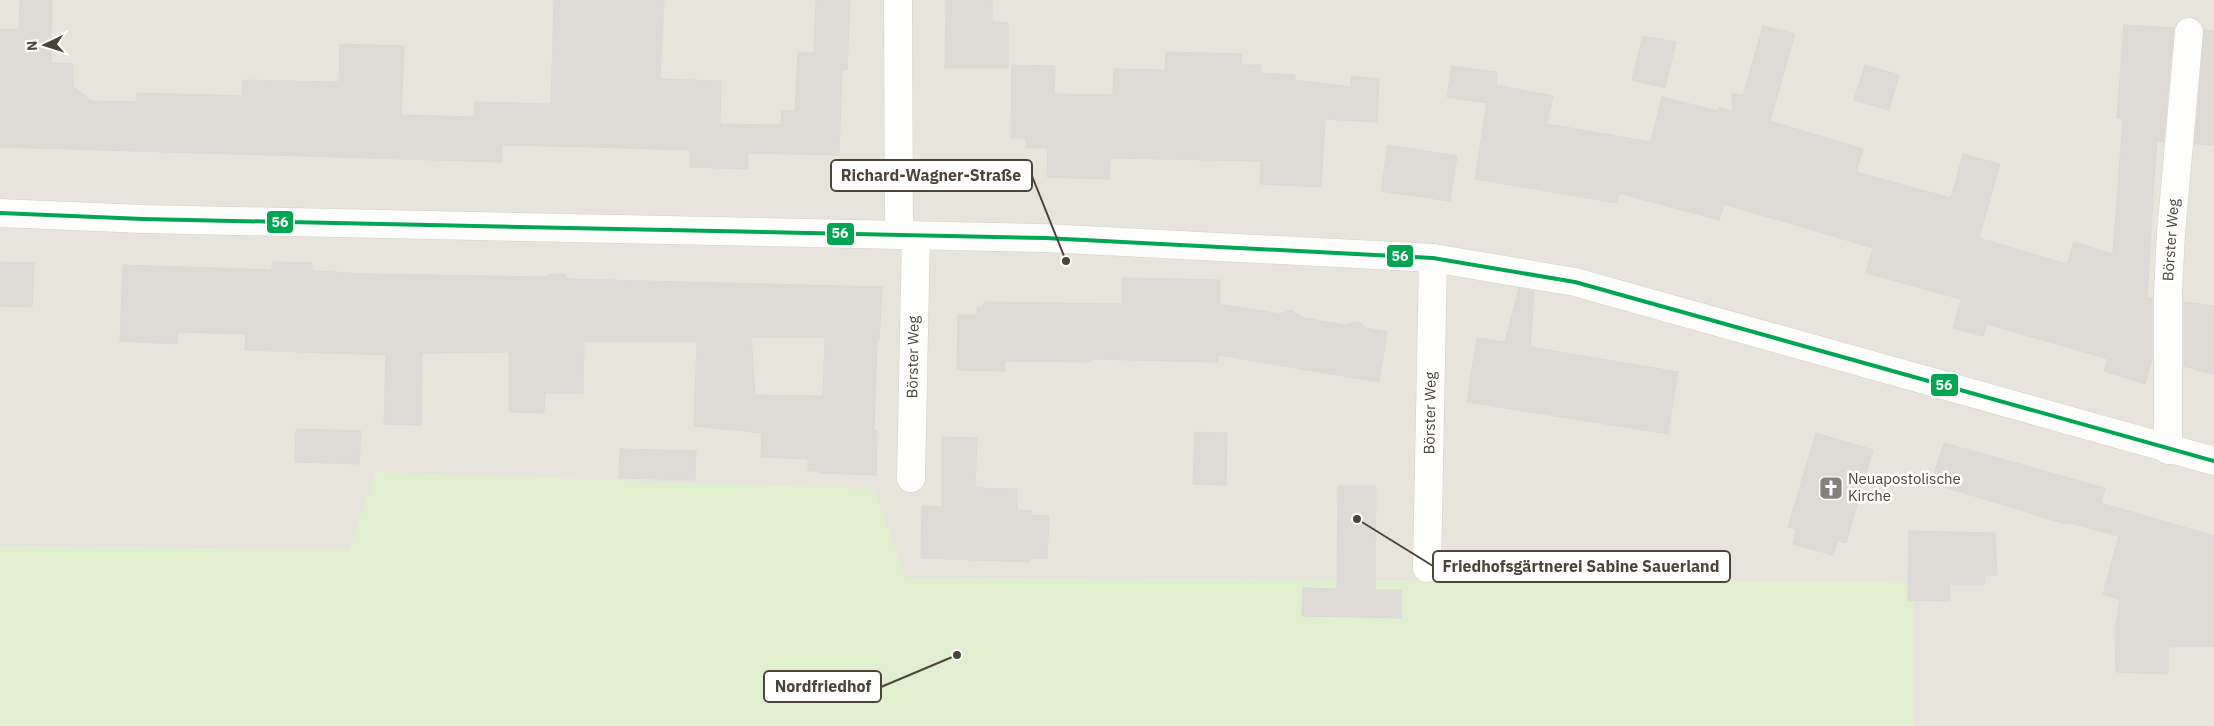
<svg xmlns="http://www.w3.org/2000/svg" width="2214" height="726" font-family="'IBM Plex Sans',sans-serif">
	<rect width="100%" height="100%" fill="#f4f2ee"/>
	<path fill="#e7e4dc" d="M0,0h2214v726h-300l-1,-143 -1007,-5 -557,-28 -349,-4z"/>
	<path fill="#e1eecf" d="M376,472l498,17 32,89 1007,5 1,143h-1914v-180l349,4z"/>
	<g fill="#dedbd6" stroke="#dcd9d4" fill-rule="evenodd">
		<path d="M20,0h32l-1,63 22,1v22l18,15 46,1v-9l105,3 1,-16 96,2 1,-38 64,2 -3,69 73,2 1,-15 76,2 3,-104h110l-4,79 61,2 -1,43 61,1 1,-14h13l3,-59 16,1 2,-53h34l-3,70 -5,-1 -3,86 -91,-2v16l-58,-2v-17l-97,-3 -91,-2v17l-502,-15v-118l19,1z"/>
		<path d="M946,0h46v22l16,1v45h-63z"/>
		<path d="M2124,25l50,3 -11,114 -6,-1 -3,38 -7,118 5,1v60l-7,26 -41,-13 4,-12 -121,-35 -4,12 -30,-8 8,-29 -95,-26 7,-25 -149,-44 -5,16 -100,-27 -2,10 -142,-24 12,-76 -40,-6 5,-31 45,6 -1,13 57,11 -6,28 104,18 11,-45 56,14 1,-3 14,3 -1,-18 11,3 20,-70 32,8 -25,87 93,28 -7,23 95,26 12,-44 37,10 -21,74 88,26 7,-22 39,12 10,-135 -6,-1z"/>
		<path d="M2204,30l10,1v114l-19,-1z"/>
		<path d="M1643,36l33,6 -11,46 -33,-8z"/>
		<path d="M1166,52l76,2 -1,11h20l-1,8 35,2v5l56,7v-11l28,3 -2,43 -52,-3 -4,68 -61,-3 1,-23 -151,-3 -1,21 -62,-2 1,-29h-22v-10h-15l1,-73 43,1 -1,28 59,1 1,-26 51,1z"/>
		<path d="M1865,65l34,10 -10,35 -35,-10z"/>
		<path d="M1388,145l69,11 -7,45 -69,-10z"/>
		<path d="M0,262l34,1 -2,44 -32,-1z"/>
		<path d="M272,262l40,1v8l60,3 175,3 3,-3h14l4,5 314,8 -3,53 -2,-1 -3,91h3l-1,45 -57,-2v-2h-11v-12l-47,-2 1,-24 -68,-7 3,-84h-113l-1,51h-38l-1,20 -35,-1v-60l-87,1 -1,72 -37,-1 2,-69 -141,-5 1,-16 -68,-2 -1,12 -57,-3 3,-76 149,5zM751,337h74l-2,59 -68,-1z"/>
		<path d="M1122,278l98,2v24l60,10 11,-4 13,8 41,7 13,-4 8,7 21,4 -8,50 -161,-27v7l-127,-3v3l-86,-1v10l-48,-1 1,-55h19v-8h6l1,-5 138,2z"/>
		<path d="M1519,288l15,3 -4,56 148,25 -10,62 -201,-32 10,-64 28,4z"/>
		<path d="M2184,302l30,4v69l-30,-9z"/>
		<path d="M296,429l65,2 -2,33 -64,-2z"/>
		<path d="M1195,432l32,1 -1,52 -33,-1z"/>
		<path d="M1816,433l57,17 -27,93 -8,-2 -5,14 -40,-11 3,-15 -8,-2z"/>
		<path d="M942,437l35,1 -2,50 42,1v21l15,1v4l17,1 -2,43 -17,-1v4l-109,-4 1,-52 20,1z"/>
		<path d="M1944,443l161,45 -4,15 113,33v110l-46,1v27l-52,-2 -1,-43 5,-29 -17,-6 16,-58 -53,-14v2l-135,-41z"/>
		<path d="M620,449l76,2 -1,29 -76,-2z"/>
		<path d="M1338,486h38l-1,104h26v28l-99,-2 1,-28 34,1z"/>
		<path d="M1909,531l86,2 2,42h-12v9h-35v17l-42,-1z"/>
	</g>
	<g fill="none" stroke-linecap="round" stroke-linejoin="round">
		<g stroke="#d2d0cb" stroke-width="29">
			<g id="minor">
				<path d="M898,0l1,235"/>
				<path d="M0,213l143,6 902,19 388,20 142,24 639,179"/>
				<path d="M2168,450v-158l3,-59 18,-201"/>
				<path d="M911,478l5,-243"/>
				<path d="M1427,568l6,-310"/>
			</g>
		</g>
		<use href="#minor" stroke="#fdfdfc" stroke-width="28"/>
		<g stroke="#fff" stroke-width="8">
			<path id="bus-1" d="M0,213l143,6 902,19 388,20 142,24 639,179"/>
		</g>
		<use href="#bus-1" stroke="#00a651" stroke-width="4"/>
	</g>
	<defs>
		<g id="church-square" transform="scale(1.25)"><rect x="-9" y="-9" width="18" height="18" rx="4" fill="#868178" stroke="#fff"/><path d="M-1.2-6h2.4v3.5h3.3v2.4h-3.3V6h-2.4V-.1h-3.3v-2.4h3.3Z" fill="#fff"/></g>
	</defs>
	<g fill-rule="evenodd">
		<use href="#church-square" x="1831" y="488"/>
	</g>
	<g text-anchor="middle" stroke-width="5" stroke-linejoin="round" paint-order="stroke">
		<g font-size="15" fill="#4b4439" stroke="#fff">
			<text transform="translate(2171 240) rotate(-86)" y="5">Börster Weg</text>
			<text transform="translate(913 357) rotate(-89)" y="5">Börster Weg</text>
			<text transform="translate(1430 413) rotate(-89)" y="5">Börster Weg</text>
		</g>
		<g font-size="15" fill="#4b4439" stroke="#fff" text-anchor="start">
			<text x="1848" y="484">Neuapostolische<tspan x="1848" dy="17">Kirche</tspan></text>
		</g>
	</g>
	<path fill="none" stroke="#4b4439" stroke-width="2" d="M1066 261L1032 176M1357 519L1433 566M957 655L881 687"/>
	<g fill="#4b4439" stroke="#fff" stroke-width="2">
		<circle cx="1066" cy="261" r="5"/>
		<circle cx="1357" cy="519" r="5"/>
		<circle cx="957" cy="655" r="5"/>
	</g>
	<g fill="#fff" stroke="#4b4439" stroke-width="2">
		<rect x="831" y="160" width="201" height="31" rx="5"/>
		<rect x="1433" y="551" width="297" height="31" rx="5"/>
		<rect x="764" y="671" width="117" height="31" rx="5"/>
	</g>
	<g font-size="16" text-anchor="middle" font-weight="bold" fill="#4b4439">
		<text x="931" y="181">Richard-Wagner-Straße</text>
		<text x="1581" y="572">Friedhofsgärtnerei Sabine Sauerland</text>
		<text x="823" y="692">Nordfriedhof</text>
	</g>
	<g stroke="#fff" stroke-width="2">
		<rect x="266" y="210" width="28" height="24" rx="5" fill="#00a651"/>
		<rect x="826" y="222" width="29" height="24" rx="5" fill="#00a651"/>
		<rect x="1386" y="244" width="28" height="24" rx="5" fill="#00a651"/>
		<rect x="1930" y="373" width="29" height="24" rx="5" fill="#00a651"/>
	</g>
	<g font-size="14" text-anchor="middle" font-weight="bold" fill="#fff">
		<text x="280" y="227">56</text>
		<text x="840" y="238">56</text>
		<text x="1400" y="261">56</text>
		<text x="1944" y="390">56</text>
	</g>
	<g transform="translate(45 45) rotate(266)" stroke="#ffffff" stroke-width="4" paint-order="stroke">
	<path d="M0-4L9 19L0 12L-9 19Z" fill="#4b4439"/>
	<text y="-8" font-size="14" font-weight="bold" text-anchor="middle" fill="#4b4439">N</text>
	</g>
</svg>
